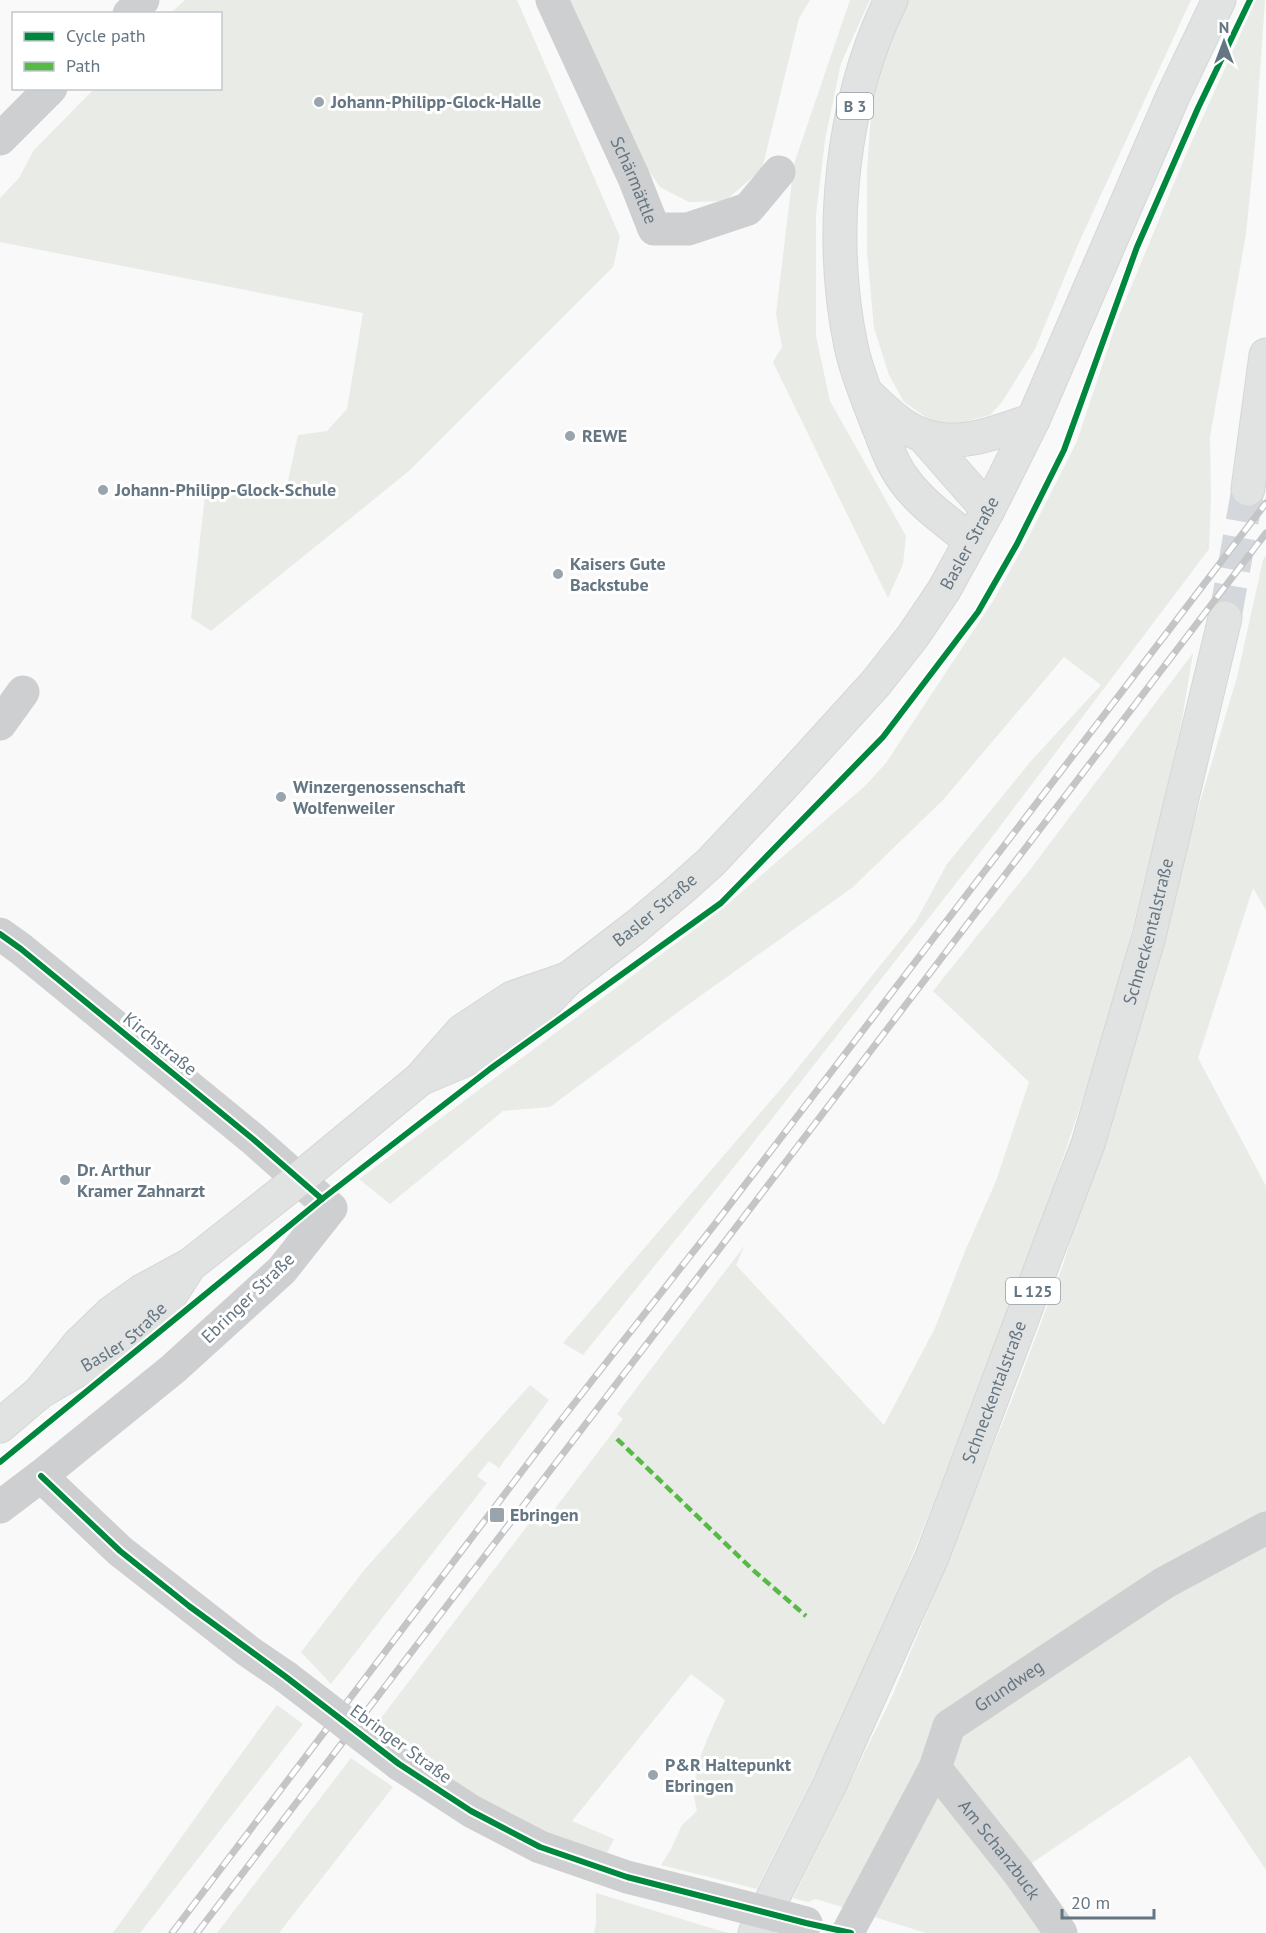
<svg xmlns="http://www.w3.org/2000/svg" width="1266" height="1933" font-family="'PT Sans',sans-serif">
	<rect width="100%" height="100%" fill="#f9f9f9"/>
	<g fill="#e8ebe6">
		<path d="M185,0h332l103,237 -7,30 -204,204 -198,160 -20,-13 15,-131 78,12 14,-64 29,-4 20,-22 16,-96 -363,-71v-44l19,-20 15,-28 60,-61 126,-1v-74l-49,-1z"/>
		<path d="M570,0h240l-11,18 -37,151 -37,32 -36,1 -29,-15 -24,-35z"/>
		<path d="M850,0h20l-29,63 -16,77 -9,75v121l14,65 76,135 -3,28 -15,34 -115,-236 9,-15 -6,-33 18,-150z"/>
		<path d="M907,0h284l-111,240 -45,109 -33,53 -12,13 -41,11 -22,-8 -23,-16 -15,-27 -15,-47 -7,-76v-80l5,-74 27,-82z"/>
		<path d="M1256,0h9l-10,143 -9,91 -36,203 1,60 -2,52 -220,292 -247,316 -159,198 -20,-12 222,-259 131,-163 31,-57 84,-103 70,-76 -37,-28 -121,143 -90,87 -164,117 -139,103 -47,4 -113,93 -31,-25 363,-270 143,-123 21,-23 107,-162 34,-61 50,-99 40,-120 70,-169z"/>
		<path d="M1266,555v355l-13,-22 -55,170 68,128v684l-76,-114 -167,113 33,64h-130l-110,-34 -8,3 -15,-4 98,-199 37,-89 88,-221 48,-127 173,-585 26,-117z"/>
		<path d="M1193,653l-11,67 -21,93 -44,177 -13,45 -59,177 -119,310 -34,83 -66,147 -69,137 -96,-24 10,-16 11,-24 15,-14c-11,-37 14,-78 28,-111l-34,-26 -119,147 42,18 -8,16 -56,-19 -74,-37 -65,-53 -33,-24 153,-201 10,6 82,-108 -6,-5 128,-169 -9,20 148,160 51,-97 30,-77 31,-70 33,-99 -96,-91 96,-120z"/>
		<path d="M530,1385l19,15 -50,68 -10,-7 -12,15 10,7 -156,201 -30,-32 64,-83z"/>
		<path d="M277,1705l26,19 -163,209h-27c55,-76 108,-153 164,-228z"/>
		<path d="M351,1758l42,29 -114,146h-62z"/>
		<path d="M596,1893l115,35 18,5h-135l2,-10z"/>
	</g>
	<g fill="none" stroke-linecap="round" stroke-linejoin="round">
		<path stroke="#d4d8dc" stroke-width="33" stroke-dasharray="33 16" stroke-linecap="butt" d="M1225,618l23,-129"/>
		<g stroke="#d5d6d7" stroke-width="35">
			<g id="secondary">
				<path id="s4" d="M420,1079l61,-26 46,-32 41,-42 69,-53 45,-38 29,-26 75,-80 90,-99 37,-47 31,-46 44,-80 45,-90 140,-324 46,-96"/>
				<path d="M40,1392l39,-48 32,-31 31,-22 48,-26 109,-86 121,-100 42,-48 50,-33 52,-18"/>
				<path id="s5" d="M0,1426l40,-34 79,-46 14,-10 31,-31 22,-34"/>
			</g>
		</g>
		<g stroke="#d5d6d7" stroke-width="35">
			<g id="primary">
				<path d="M891,0c-50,101 -63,236 -40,346 5,24 14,46 23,69 9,22 16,46 30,65 18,25 44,42 67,61"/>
				<path d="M868,395c9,8 18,17 28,25 44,36 89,16 137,0"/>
				<path d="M924,437l64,73"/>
				<path d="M1248,489l18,-134"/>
				<path id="s6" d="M755,1933l75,-149 102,-227 156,-413 61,-208 76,-318"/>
			</g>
		</g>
		<g stroke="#cecfd0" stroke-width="33">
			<path id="s1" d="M552,0l82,178 20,51h34l60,-20 31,-37"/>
			<path d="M129,14l14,-14"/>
			<path d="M0,139l51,-51"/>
			<path d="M0,724l23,-32"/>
			<path d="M0,934l21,15 232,190 78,69 -49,62 -109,99 -132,107 -41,31"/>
			<path d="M41,1476l79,75 128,100 38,26"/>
			<path d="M399,1764l72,47 69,36 87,30 71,18"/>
			<path id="s2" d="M935,1768l83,104 43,61"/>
			<path id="s3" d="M848,1932l87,-164 14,-42 215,-143 102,-55"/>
		</g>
		<use href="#secondary" stroke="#e1e2e2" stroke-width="33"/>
		<use href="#primary" stroke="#e1e2e2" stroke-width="33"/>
		<g stroke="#c3c5c6" stroke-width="7">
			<g id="rail">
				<path d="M172,1933l379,-500 164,-209 551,-721"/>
				<path d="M197,1933l1069,-1400"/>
			</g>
		</g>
		<use href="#rail" stroke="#fff" stroke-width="4.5" stroke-dasharray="14" stroke-linecap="butt"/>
		<g stroke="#cecfd0" stroke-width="33">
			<path d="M286,1677l113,87"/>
			<path d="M698,1895l108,28"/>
		</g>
		<path stroke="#58b947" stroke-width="4.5" stroke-dasharray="9 4.5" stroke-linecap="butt" d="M617,1439l136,131 53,46"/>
		<g stroke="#fff" stroke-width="10">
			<g id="cycleway">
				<path d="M0,934l21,15 232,190 69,60"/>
				<path d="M0,1462l322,-263 168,-130 231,-166 162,-166 95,-125 39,-68 47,-94 73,-203 61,-139 52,-108"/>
				<path d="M41,1476l79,75 69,55 97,71 113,87 72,47 69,36 87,30 179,46 45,10"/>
			</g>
		</g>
		<use href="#cycleway" stroke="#00873e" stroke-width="6"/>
	</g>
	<g fill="#99a4ac" stroke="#fff" stroke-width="2">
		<circle cx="319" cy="102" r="6"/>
		<circle cx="570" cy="436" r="6"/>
		<circle cx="103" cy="490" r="6"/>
		<circle cx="558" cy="574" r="6"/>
		<circle cx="281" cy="797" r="6"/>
		<circle cx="65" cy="1180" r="6"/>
		<rect x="489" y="1507" width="16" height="16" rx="3"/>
		<circle cx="653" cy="1775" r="6"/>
	</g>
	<g text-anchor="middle" stroke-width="6" stroke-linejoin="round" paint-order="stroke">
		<g fill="#fff" stroke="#939fa8" stroke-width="1.5">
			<rect x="837" y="93" width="36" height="26" rx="4.5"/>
			<rect x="1006" y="1278" width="54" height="26" rx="4.5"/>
		</g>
		<g font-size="16" font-weight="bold" fill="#657683">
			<text x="855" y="112">B 3</text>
			<text x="1033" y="1297">L 125</text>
		</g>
		<g font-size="18" font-weight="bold" fill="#657683" stroke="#fff" text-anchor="start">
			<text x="331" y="108">Johann-Philipp-Glock-Halle</text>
			<text x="582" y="442">REWE</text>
			<text x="115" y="496">Johann-Philipp-Glock-Schule</text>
			<text x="570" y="570">Kaisers Gute<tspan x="570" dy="21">Backstube</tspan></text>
			<text x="293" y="793">Winzergenossenschaft<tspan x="293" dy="21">Wolfenweiler</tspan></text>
			<text x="77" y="1176">Dr. Arthur<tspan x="77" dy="21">Kramer Zahnarzt</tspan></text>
			<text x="510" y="1521">Ebringen</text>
			<text x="665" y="1771">P&amp;R Haltepunkt<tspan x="665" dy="21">Ebringen</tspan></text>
		</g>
		<g font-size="18" fill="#657683" stroke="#fff">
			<text dy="6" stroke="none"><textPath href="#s1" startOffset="198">Schärmättle</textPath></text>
			<text dy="6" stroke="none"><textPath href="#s4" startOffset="778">Basler Straße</textPath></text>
			<text dy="6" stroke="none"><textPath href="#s4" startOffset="292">Basler Straße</textPath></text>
			<text dy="6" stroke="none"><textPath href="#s6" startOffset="1078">Schneckentalstraße</textPath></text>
			<text transform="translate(160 1044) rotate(39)" y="6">Kirchstraße</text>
			<text transform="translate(248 1298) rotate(-44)" y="6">Ebringer Straße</text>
			<text dy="6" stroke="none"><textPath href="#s5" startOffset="153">Basler Straße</textPath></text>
			<text dy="6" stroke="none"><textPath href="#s6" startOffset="592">Schneckentalstraße</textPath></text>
			<text dy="6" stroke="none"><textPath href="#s3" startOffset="302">Grundweg</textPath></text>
			<text transform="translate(401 1744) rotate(36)" y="6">Ebringer Straße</text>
			<text dy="6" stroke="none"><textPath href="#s2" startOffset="104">Am Schanzbuck</textPath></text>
		</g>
	</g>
	<rect x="12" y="12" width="210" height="78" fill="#ffffff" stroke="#c1c8cd" stroke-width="1.5"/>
	<rect x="24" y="32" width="30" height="9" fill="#00873e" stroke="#c1c8cd" stroke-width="1.5"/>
	<text x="66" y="42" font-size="18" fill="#657683">Cycle path</text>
	<rect x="24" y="62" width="30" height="9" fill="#58b947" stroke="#c1c8cd" stroke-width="1.5"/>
	<text x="66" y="72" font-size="18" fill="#657683">Path</text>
	<g transform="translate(1224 42)" stroke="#ffffff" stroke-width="4.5" paint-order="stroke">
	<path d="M0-4.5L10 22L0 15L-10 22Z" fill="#657683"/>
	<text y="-9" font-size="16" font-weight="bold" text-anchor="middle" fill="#657683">N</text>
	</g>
	<path d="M1062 1909v9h92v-9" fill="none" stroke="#657683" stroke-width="3"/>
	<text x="1071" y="1909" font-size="18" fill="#657683" stroke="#ffffff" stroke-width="4.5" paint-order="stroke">20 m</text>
</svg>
